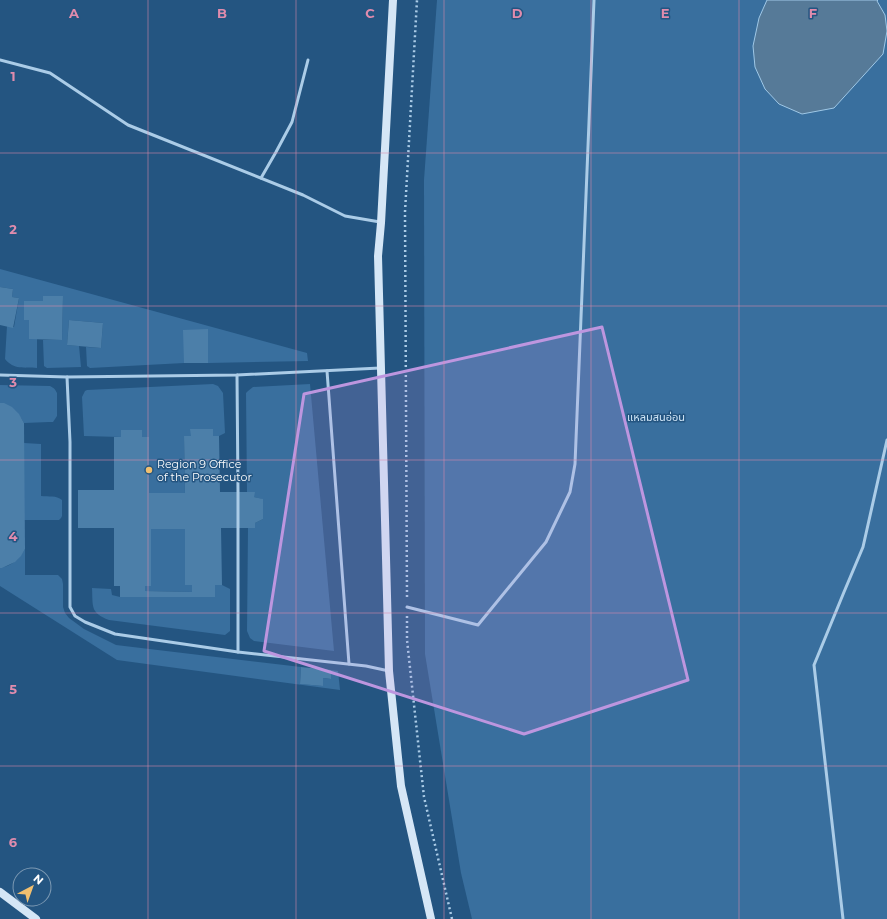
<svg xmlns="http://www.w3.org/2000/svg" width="887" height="919" font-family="Montserrat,'Noto Sans Thai',sans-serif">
	<rect width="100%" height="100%" fill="#245581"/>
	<g fill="#396f9e">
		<path d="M437,0h450v919h-415l-11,-46 -36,-219 -1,-474z"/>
		<path d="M0,269l307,84 1,8 -100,2v-33h-24v33l-94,5 -3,-2 -1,-19 15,1 2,-25 -34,-3 -2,25 12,1 2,21 -34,1 -3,-2 -1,-26h19l1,-44h-20v5h-19v19h5v19h8v29c-13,-1 -23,2 -32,-9l2,-33 7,1 5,-29 -7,-1 1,-8 -13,-2z"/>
		<path d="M213,384l5,2 5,7 2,40 -6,3h-6l-1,-7h-21v7h-7l1,57h-36v-56h-7v-7h-21v7l-37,-1 -2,-39 3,-6 2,-1z"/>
		<path d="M310,384l24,267 -80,-10 -4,-3 -3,-7 1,-103 7,-5 8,-4 -1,-20 -8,-2v-5h-7l-1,-99 2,-2 5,-4z"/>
		<path d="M0,385l50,1c4,2 5,3 7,7v23l-4,6h-4l-25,1c-7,-13 -11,-15 -24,-20z"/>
		<path d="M24,443l17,1v52c8,1 15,-1 21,4v16l-1,2 -2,2h-35z"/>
		<path d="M151,529h34v56h7v7l-47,-1v-5l6,-1z"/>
		<path d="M25,549v26h33l4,4 1,5v23l2,6 4,5 15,11 32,16 185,22 -1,17 23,2v-8l7,1 1,-9 7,1 2,19 -223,-30 -117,-74v-18c12,-2 19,-9 25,-19z"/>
		<path d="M215,585h7l8,4v42l-5,4 -116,-15c-19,-7 -16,-14 -17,-32l19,1 1,6 8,2h95z"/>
	</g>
	<path fill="#567a98" stroke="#9fc8e7" d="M767,0h111l-1,1 8,14 2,16 -4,23 -49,54 -32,6 -23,-10 -14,-15 -10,-22 -2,-21 6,-28z"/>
	<g fill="#4c7fa9" fill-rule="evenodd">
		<path d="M0,287l13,2 -1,8 7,1 -6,30 -13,-3z"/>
		<path d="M43,296h20l-1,44 -33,-1v-19h-5v-19h19z"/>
		<path d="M69,320l34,3 -2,25 -34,-3z"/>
		<path d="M208,329v34h-24l-1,-33z"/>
		<path d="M0,403h4l8,4 7,7 5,9 1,126 -4,7 -6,6 -13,6h-2z"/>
		<path d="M190,429h23v7h6l1,56h35l-1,5 9,2v20l-8,4v5h-34l1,57h-7v12h-95v-11h-6v-58h-36v-38h36v-53h7v-7h21v7h7v56h36l-1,-57h7zM151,529h34v56h7v7l-47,-1v-5h6z"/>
		<path d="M301,667l30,3v9l-8,-1v8l-23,-2z"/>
	</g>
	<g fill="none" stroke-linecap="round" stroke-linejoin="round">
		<g stroke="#abcce7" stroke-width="2.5" stroke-dasharray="2 3" stroke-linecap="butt">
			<path d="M407,597l-2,-385 12,-212"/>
			<path d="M407,616v24l17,157 28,122"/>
		</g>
		<g stroke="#abcce7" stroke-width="3">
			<path d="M0,60l50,13 78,52 175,70 42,21 35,6"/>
			<path d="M261,178l15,-26 16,-30 16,-62"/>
			<path d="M327,371l22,293"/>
			<path d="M0,375l67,2 170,-2 143,-7"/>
			<path d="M237,375l1,117v160"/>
			<path d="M67,377l3,65v165l5,9 10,6 30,12 123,18 128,14 23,5"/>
			<path d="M407,607l71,18 68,-83 24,-50 5,-28 19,-464"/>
			<path d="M843,919l-29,-254 30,-73 19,-45 24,-107"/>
		</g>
		<g stroke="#d5e6f6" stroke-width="8">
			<path d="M393,0l-12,223 -3,33 11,415 12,115 30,133"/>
			<path d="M0,892l36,27"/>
		</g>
	</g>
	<path fill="#bd96df" fill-opacity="0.2" stroke="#bd96df" stroke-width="3" stroke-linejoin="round" d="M602,327l86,353 -164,54 -260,-83 40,-257z"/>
	<path fill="none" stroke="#e08cad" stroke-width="1" stroke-opacity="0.55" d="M148,0v919M296,0v919M444,0v919M591,0v919M739,0v919M0,153h887M0,306h887M0,460h887M0,613h887M0,766h887"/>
	<circle fill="#f1bf6f" stroke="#245581" stroke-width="1.5" cx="149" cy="470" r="4"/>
	<g text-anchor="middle" stroke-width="3" stroke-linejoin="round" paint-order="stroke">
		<g font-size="11" fill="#cee4f5" stroke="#245581">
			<text x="656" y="421">แหลมสนอ่อน</text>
		</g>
		<g font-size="11" fill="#fff" stroke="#245581" text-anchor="start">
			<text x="157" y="468">Region 9 Office<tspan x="157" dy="13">of the Prosecutor</tspan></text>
		</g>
	</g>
	<g font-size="13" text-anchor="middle" font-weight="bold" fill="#e08cad" stroke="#245581" stroke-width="3" stroke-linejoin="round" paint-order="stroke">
		<text x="74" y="18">A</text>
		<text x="222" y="18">B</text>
		<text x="370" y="18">C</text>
		<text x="517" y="18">D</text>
		<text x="665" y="18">E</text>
		<text x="813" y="18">F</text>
		<text x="13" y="81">1</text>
		<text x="13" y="234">2</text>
		<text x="13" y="387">3</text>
		<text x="13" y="541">4</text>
		<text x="13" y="694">5</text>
		<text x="13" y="847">6</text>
	</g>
	<g transform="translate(32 887) rotate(41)"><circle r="19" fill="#245581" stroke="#7c99b3"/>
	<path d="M0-3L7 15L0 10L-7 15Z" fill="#f1bf6f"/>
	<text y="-6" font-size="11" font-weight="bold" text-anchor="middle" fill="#ffffff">N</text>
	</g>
</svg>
